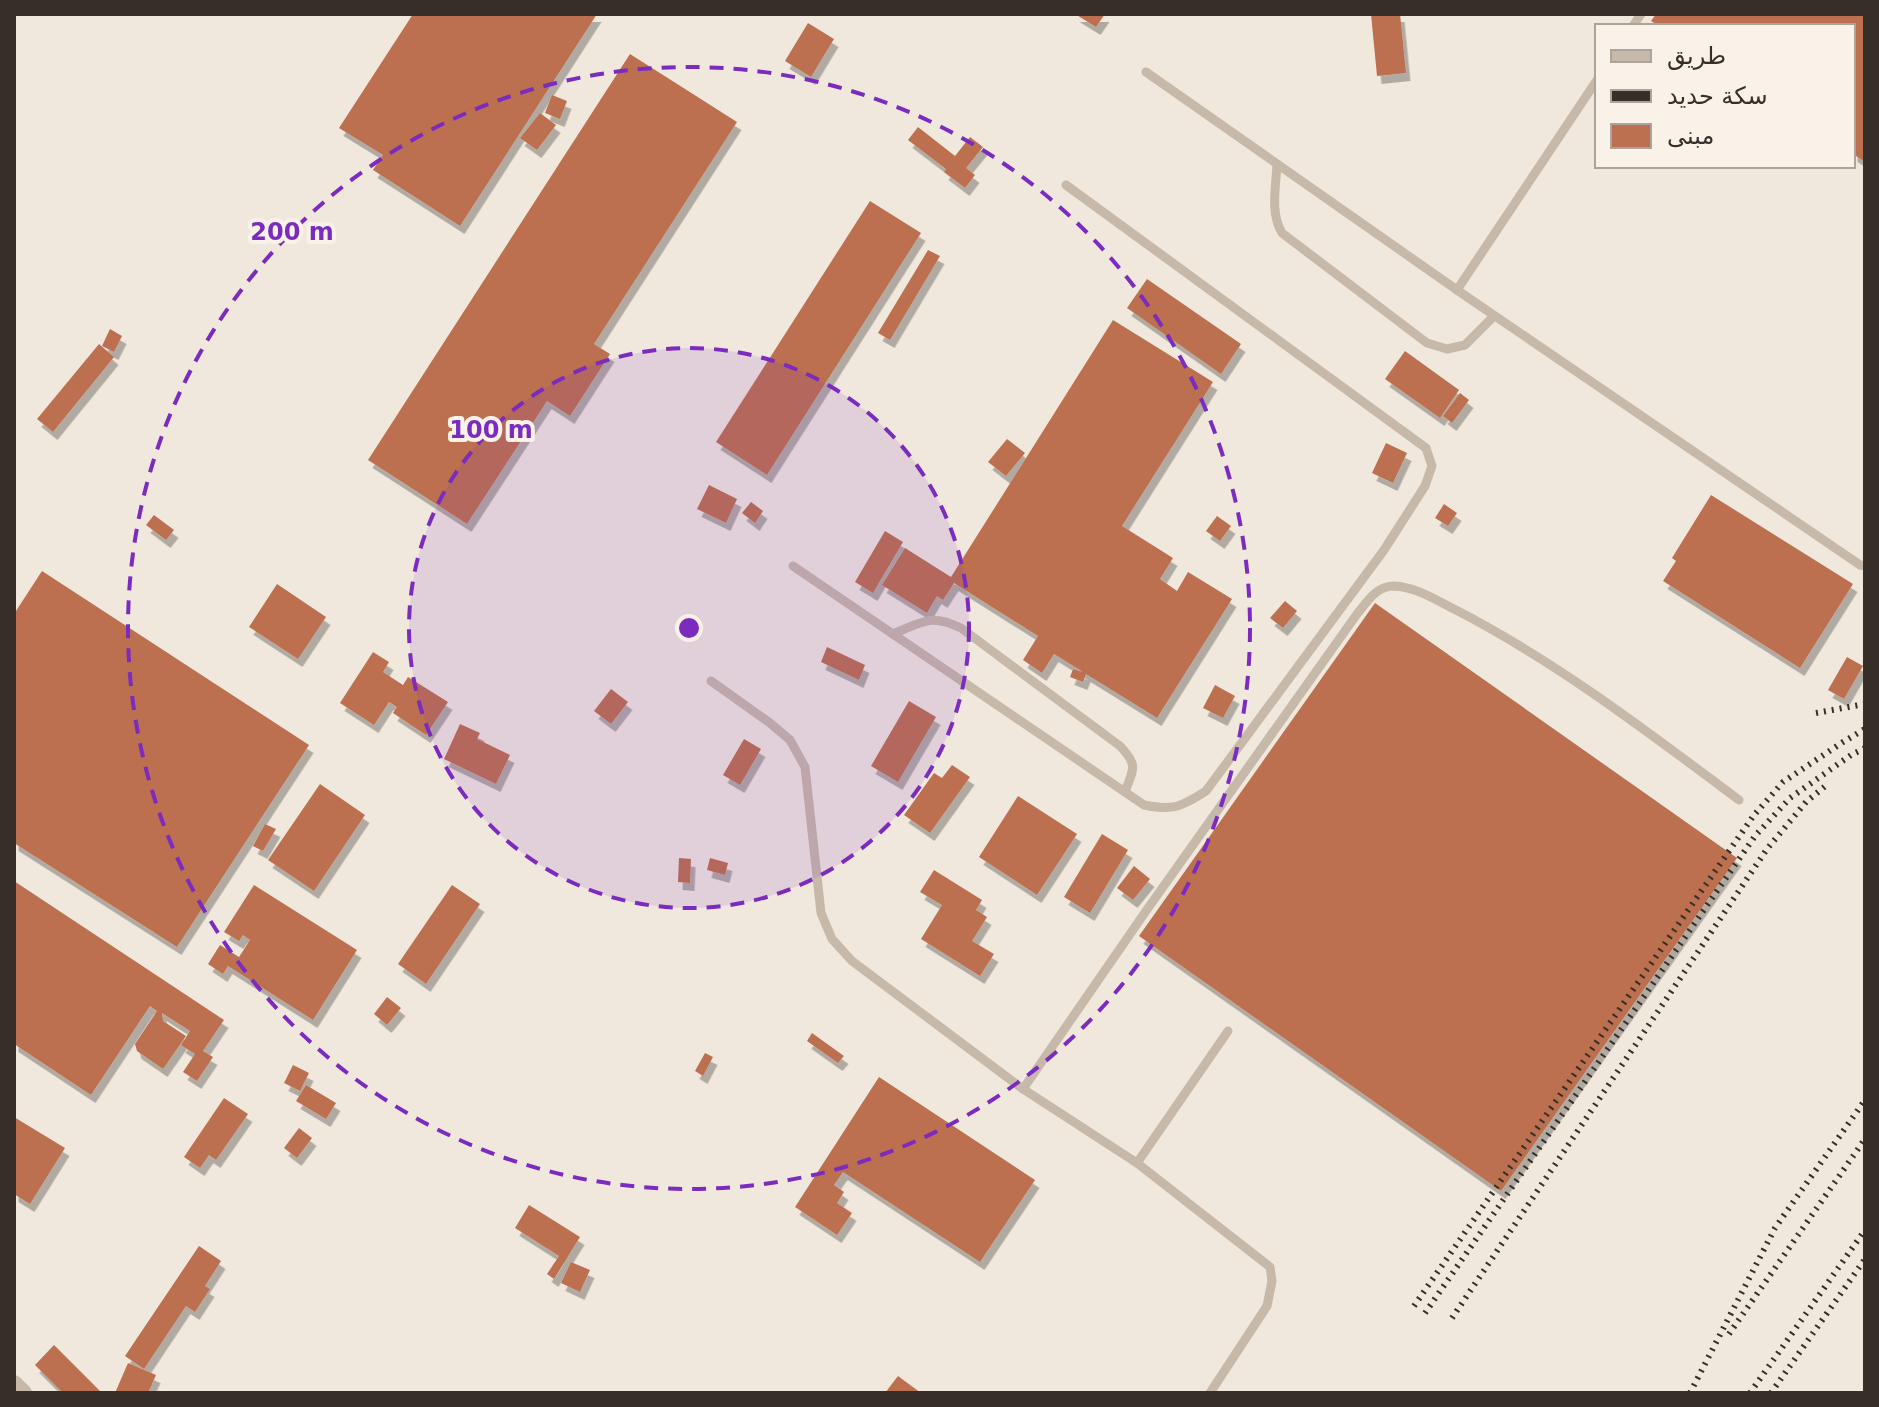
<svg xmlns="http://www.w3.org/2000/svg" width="1879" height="1407" font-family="'DejaVu Sans',Cairo,sans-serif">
	<defs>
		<filter id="shadow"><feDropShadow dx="4.5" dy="8" stdDeviation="0" flood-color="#0004"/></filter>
	</defs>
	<rect width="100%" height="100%" fill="#f0e8dd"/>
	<g fill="#bc704f" filter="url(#shadow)">
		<path d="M413,14h184l-137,212 -87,-56 10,-15 -44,-27z"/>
		<path d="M1075,14h30l-9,13z"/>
		<path d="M1371,14h29l6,59 -29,3z"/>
		<path d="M1656,14h209v148l-12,-8v-128h-194l-8,-5z"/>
		<path d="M808,23l26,16 -23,38 -26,-16z"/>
		<path d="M630,54l107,68 -143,222 16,10 -40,62 -23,-15 -80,123 -99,-64z"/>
		<path d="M552,95l15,6 -7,18 -15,-6z"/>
		<path d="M540,113l16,12 -19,25 -17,-12z"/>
		<path d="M918,127l37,29 15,-19 13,10 -17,21 9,7 -10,13 -21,-16 2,-3 -38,-29z"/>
		<path d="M870,201l51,32 -154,242 -51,-33z"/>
		<path d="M928,250l12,6 -50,84 -12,-7z"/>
		<path d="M1147,279l94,65 -20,30 -94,-66z"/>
		<path d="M1113,320l100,62 -91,144 51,32 -13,21 17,12 11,-19 44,27 -75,119 -71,-44 -3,8 -13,-5 3,-8 10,3 -29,-18 -12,19 -19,-13 15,-24 -84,-53 -11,17 -6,-4 -10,17 -45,-28 23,-37 46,29z"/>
		<path d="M110,329l12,7 -8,16 -12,-6z"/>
		<path d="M99,344l15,13 -61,75 -16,-13z"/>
		<path d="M1405,351l54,39 -19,28 -55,-39z"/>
		<path d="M1460,393l9,7 -17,23 -9,-7z"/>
		<path d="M1007,439l18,14 -19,23 -18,-14z"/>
		<path d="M1386,443l21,10 -14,30 -21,-10z"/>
		<path d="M709,485l28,14 -11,24 -29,-14z"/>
		<path d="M1711,495l142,89 -53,84 -137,-87 13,-20 -4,-3z"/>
		<path d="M751,502l12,9 -8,12 -13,-10z"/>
		<path d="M1444,504l13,9 -9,13 -13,-8z"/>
		<path d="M154,515l20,15 -8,10 -20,-15z"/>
		<path d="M1217,516l14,10 -11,15 -14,-10z"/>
		<path d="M885,531l18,11 -30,51 -18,-11z"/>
		<path d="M42,571l267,174 -132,202 -163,-104v-229z"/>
		<path d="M277,584l49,33 -28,42 -49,-32z"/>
		<path d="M1285,601l12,10 -14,17 -13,-10z"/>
		<path d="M1375,603l362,255 -236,333 -362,-255z"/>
		<path d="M827,647l38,18 -6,15 -38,-18z"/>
		<path d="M373,652l16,10 -6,10 20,13 5,-8 40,25 -22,33 -33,-22 4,-6 -8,-5 -15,23 -34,-22z"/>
		<path d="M1847,657l16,9 -19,33 -16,-9z"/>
		<path d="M1215,685l20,11 -12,22 -20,-10z"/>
		<path d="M611,689l17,13 -17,22 -17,-13z"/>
		<path d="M909,701l27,16 -38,65 -27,-16z"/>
		<path d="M460,724l20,9 -3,6 33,16 -14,29 -52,-25z"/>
		<path d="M744,739l17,10 -21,36 -17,-10z"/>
		<path d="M952,765l18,12 -40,56 -26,-18 30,-42 8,5z"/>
		<path d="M320,784l45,31 -51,76 -46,-31z"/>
		<path d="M1018,796l59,38 -40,61 -58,-38z"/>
		<path d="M265,824l11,5 -13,22 -10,-5z"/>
		<path d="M1102,834l26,16 -38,63 -26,-16z"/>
		<path d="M679,858l12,1 -1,24 -12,-1z"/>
		<path d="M710,858l18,5 -3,12 -18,-5z"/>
		<path d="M1134,866l16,13 -17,21 -16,-12z"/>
		<path d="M934,870l48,30 -6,10 11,7 -15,24 22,13 -14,22 -59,-37 21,-34 -22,-13z"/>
		<path d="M14,881l210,139 -21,31 10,6 -16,24 -14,-9 12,-18 -14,-9 9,-14 -28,-18 1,8 23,15 -23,33 -26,-18 -2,-7 22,-33 -7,-5 -59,89 -77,-51z"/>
		<path d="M254,885l103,65 -44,70 -85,-54 -5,8 -15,-10 12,-19 19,12 11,-17 -7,-5 -4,6 -15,-9z"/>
		<path d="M452,885l28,19 -54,80 -28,-20z"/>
		<path d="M387,997l14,11 -14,17 -13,-11z"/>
		<path d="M812,1033l32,23 -6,7 -31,-22z"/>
		<path d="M705,1053l8,4 -10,19 -8,-5z"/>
		<path d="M293,1065l16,8 -9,18 -16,-8z"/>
		<path d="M879,1077l156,103 -55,82 -137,-90 -9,13 10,7 -7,11 15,10 -15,22 -42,-28z"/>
		<path d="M306,1085l30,18 -10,16 -30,-18z"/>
		<path d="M224,1098l24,16 -32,46 -7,-5 -9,13 -16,-11z"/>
		<path d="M14,1117l51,31 -35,56 -16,-10z"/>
		<path d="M299,1128l13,10 -15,20 -13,-10z"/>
		<path d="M529,1205l51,32 -26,42 -7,-5 12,-18 -44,-28z"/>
		<path d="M199,1246l22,15 -16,25 5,3 -15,23 -9,-6 -42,63 -19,-13z"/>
		<path d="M571,1262l19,8 -10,22 -19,-9z"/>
		<path d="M54,1345l48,48h-39l-28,-28z"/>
		<path d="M128,1363l28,12 -8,18h-33z"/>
		<path d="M898,1376l23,17h-36z"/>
	</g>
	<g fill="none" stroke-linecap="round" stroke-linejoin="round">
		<g stroke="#c7b9aa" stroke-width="9">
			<path d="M1633,26l8,-12"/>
			<path d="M1146,72l311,218 403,275 5,1"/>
			<path d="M1277,164c-1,23 -7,49 5,69l145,110 20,6 18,-4 29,-29"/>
			<path d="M1457,290l140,-210"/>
			<path d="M793,566l351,239c29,6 37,2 62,-14l178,-241 41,-64 7,-20 -6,-18 -360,-263"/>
			<path d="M893,634c30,-12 37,-21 68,-6l159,118c19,20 13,23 5,46"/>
			<path d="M711,681l59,42 20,17 15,27 16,146 11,26 20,22 171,128 114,74 133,104 2,14 -5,25 -57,87"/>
			<path d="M1023,1089l123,-178 211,-297c10,-12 19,-28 37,-28 22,1 42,14 62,24 101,52 192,122 283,190"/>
			<path d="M1137,1163l91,-132"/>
		</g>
		<path stroke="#c7b9aa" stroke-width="18" d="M14,1384l9,9"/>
		<g stroke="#352e29" stroke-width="6" stroke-dasharray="2 6" stroke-linecap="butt">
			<path d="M1816,713l49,-9"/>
			<path d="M1414,1306l340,-491 29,-33 60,-40 22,-13"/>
			<path d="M1425,1313l330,-477 35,-38 61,-43 14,-7"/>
			<path d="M1452,1318l315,-469 39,-47 23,-19"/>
			<path d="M1729,1334l136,-195"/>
			<path d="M1690,1393l85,-165 90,-128"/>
			<path d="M1750,1393l115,-163"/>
			<path d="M1771,1393l94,-134"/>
		</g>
	</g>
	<circle cx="689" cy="628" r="280" fill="#7b2cbf" fill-opacity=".12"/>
	<g fill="none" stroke="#7b2cbf" stroke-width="4" stroke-dasharray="14 10">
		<circle cx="689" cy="628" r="280"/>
		<circle cx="689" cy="628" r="561"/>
	</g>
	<circle cx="689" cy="628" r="12" fill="#7b2cbf" stroke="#f8f2e9" stroke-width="4"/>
	<g font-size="24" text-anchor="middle" font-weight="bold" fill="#7b2cbf" stroke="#f8f2e9" stroke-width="8" stroke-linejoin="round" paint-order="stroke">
		<text x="292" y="240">200 m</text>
		<text x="491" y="438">100 m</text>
	</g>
	<rect width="1879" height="1407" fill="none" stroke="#352e29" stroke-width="32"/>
	<rect x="1595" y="24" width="260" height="144" fill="#f8f2e9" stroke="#aaa49c" stroke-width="2"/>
	<rect x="1611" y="50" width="40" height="12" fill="#c7b9aa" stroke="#aaa49c" stroke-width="2"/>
	<text x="1667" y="64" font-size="24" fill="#352e29">طريق</text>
	<rect x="1611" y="90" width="40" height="12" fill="#352e29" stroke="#aaa49c" stroke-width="2"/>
	<text x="1667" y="104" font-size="24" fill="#352e29">سكة حديد</text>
	<rect x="1611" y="124" width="40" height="24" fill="#bc704f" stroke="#aaa49c" stroke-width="2"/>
	<text x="1667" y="144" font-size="24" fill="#352e29">مبنى</text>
</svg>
